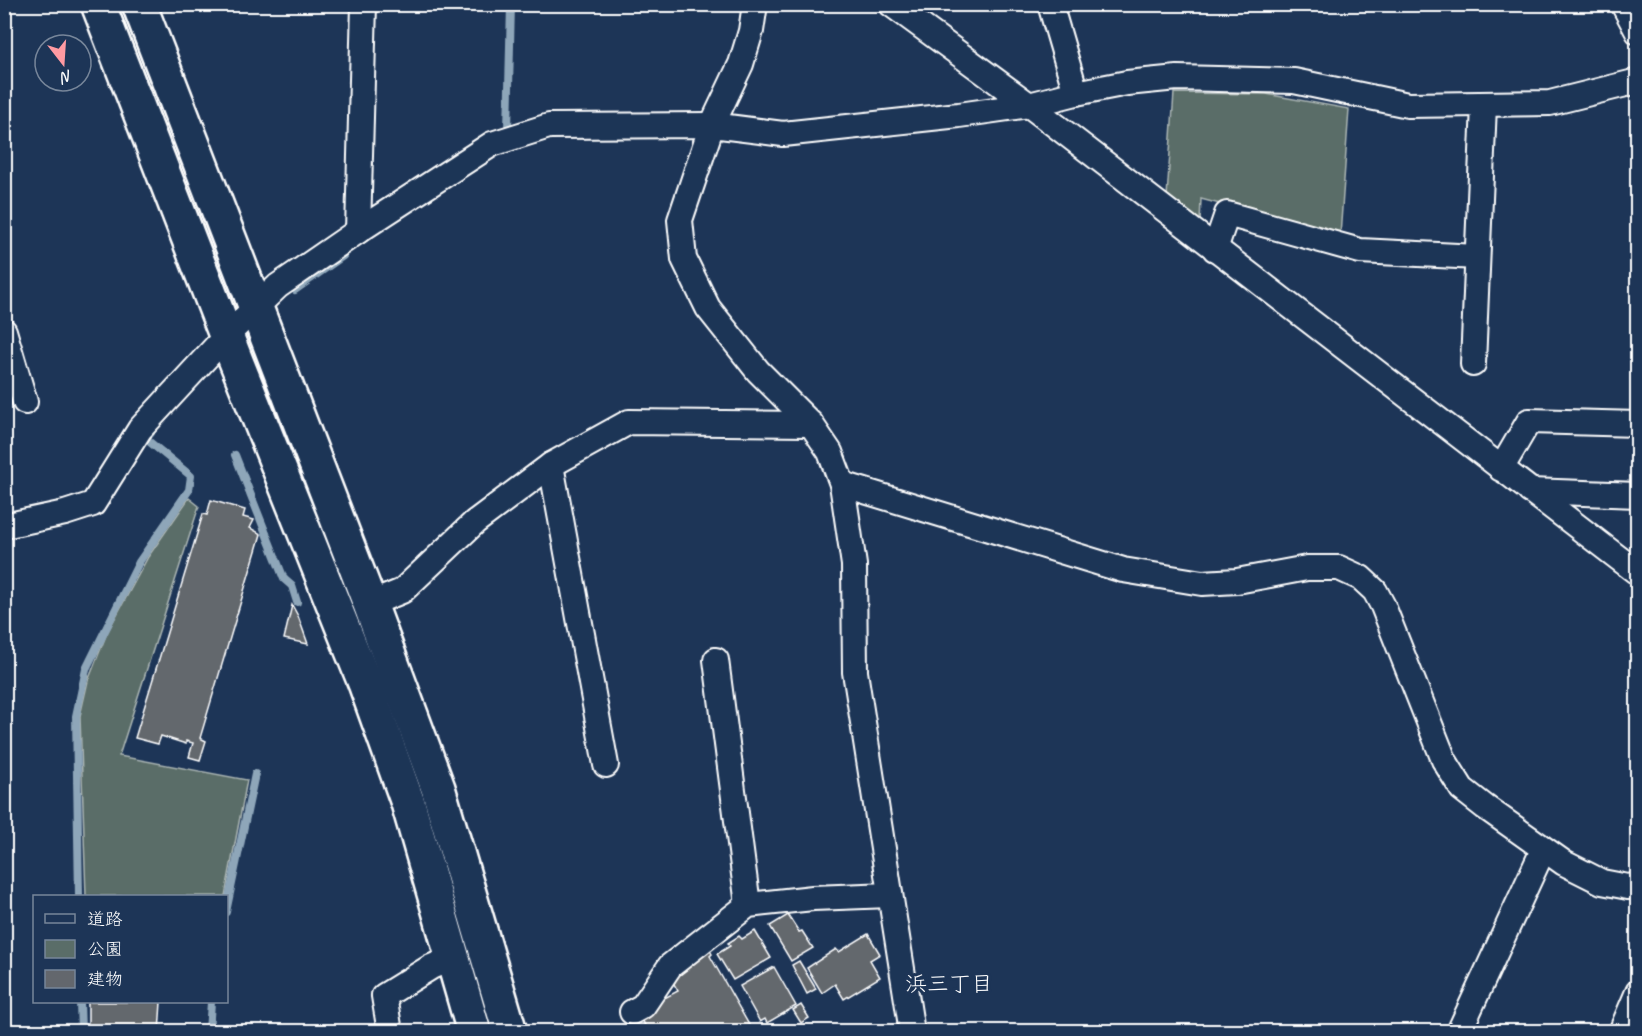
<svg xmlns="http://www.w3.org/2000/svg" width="1642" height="1036" font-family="Caveat,'Klee One',sans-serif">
	<rect width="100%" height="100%" fill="#1d3557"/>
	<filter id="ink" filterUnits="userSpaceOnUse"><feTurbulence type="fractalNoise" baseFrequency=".0167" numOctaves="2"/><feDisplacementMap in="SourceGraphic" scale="12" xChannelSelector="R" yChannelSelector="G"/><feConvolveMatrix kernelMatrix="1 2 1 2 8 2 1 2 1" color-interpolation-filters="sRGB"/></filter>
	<g filter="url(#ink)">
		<g fill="#5a6d68" stroke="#acb6b4" stroke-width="1.5">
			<path d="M1174,93l92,1 83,15 -9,127 -139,-37 -1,24 -33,-26z"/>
			<path d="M189,498l10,8 -80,250 128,24 -22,116h-139l-6,-180 8,-35 19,-48 41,-76z"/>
		</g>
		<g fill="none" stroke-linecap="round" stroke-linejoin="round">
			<g stroke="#8ea6b9" stroke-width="8">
				<path d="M508,130l3,-126"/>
				<path d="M295,290l48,-34"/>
				<path d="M235,455l49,124 8,7 5,16"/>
				<path d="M79,896l-3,-180 10,-47 53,-107 50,-72 2,-14 -45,-37 5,-6"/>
				<path d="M226,912l29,-138"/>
				<path d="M80,1002l1,30"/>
				<path d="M209,1032l2,-30"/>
			</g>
		</g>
		<g fill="#63676d" stroke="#fff" stroke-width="1.5">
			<path d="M211,500l34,10 -2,7 11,3 -4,8 11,6 -61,204 6,3 -6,19 -11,-3 4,-14 -7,-2v3l-25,-8 -3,8 -23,-6 68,-224 4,1z"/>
			<path d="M292,605l6,11 10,28 -24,-5z"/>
			<path d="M788,915l11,17 3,-1 11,17 -22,13 -21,-35z"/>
			<path d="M755,931l16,27 -38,22 -16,-26 13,-8 -2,-3 11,-7 3,3z"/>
			<path d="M868,934l12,20 -10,6 10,17 -36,22 -9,-15 -13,9 -15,-25 29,-19 3,3z"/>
			<path d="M707,945l5,9 -2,2 43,76h-115l-1,-2 8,-5 -5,-8 11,-12 27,-14 -4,-7 3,-10 9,-4 -2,-3z"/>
			<path d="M799,961l17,28 -9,5 -15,-29z"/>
			<path d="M774,967l22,39 -29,17 -2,-4 -5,3 -20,-36z"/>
			<path d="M88,1002h73l-2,30 -71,-1z"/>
			<path d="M801,1005l8,13 -8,5 -8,-13z"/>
		</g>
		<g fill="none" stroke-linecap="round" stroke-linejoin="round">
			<g stroke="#fff" stroke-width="28">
				<g id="street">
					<path d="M755,4l-4,27 -10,33 -29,61 -32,95 4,39 24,49 50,63 53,53 19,28 12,32 12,81 1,107 57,360"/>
					<path d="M891,4l138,101 609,468"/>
					<path d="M1050,4l26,89"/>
					<path d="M1623,4l15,28"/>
					<path d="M358,231l6,-227"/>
					<path d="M1215,249l12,-35 133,37 117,6"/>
					<path d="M4,331l21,71"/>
					<path d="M1473,364l11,-259"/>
					<path d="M551,465l55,300"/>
					<path d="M1501,469l28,-48 109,3"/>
					<path d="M842,484l281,86 79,13 35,-2 70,-13h32l22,10 14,13 8,15 61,154 18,29 23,18 79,56 38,19 26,5 10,-2"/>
					<path d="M1530,491l108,4"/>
					<path d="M4,526l61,-13 28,-9 47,-75 86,-93 52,-50 80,-55 134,-87 57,-18 163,-1 71,9 176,-19 70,-10 47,-12 51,-10 50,-5 117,3 114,24 142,-2 88,-22"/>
					<path d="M370,604l32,-13 73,-69 76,-57 78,-43 182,2"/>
					<path d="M716,660l32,245"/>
					<path d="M632,1012l11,-6 27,-40 78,-61 65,-7 77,-3"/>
					<path d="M390,1032l-6,-36 47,-29 22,-9"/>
					<path d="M1459,1032l84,-182"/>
					<path d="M1621,1032l17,-40"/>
				</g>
			</g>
			<g stroke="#fff" stroke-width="38">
				<g id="secondary">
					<path d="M98,4l138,357 129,322 43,120 66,229"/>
					<path d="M139,4l231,600 68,184 72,244"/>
				</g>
			</g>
			<use href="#street" stroke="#1d3557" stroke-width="24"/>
			<use href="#secondary" stroke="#1d3557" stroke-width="33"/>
		</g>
	</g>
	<g text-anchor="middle" stroke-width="6" stroke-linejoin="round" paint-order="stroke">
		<g font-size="22" fill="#fff" stroke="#1d3557">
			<text x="949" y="991">浜三丁目</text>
		</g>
	</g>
	<rect width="1642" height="1036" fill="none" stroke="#1d3557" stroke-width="24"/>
	<rect x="12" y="12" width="1618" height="1012" fill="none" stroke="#fff" stroke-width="2" filter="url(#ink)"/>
	<rect x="33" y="895" width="195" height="108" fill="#1d3557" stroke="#77869a" stroke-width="1.5"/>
	<rect x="45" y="914" width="30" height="9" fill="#1d3557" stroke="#77869a" stroke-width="1.5"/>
	<text x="87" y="925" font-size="18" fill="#ffffff">道路</text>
	<rect x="45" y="940" width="30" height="18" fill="#5a6d68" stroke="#77869a" stroke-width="1.5"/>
	<text x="87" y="955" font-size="18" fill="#ffffff">公園</text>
	<rect x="45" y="970" width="30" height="18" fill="#63676d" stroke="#77869a" stroke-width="1.5"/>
	<text x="87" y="985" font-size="18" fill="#ffffff">建物</text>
	<g transform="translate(63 63) rotate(163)"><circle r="28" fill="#1d3557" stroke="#77869a" stroke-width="1.5"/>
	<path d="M0-4.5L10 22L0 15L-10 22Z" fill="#ff9aa2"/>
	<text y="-9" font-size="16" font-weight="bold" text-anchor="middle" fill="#ffffff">N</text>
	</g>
</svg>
